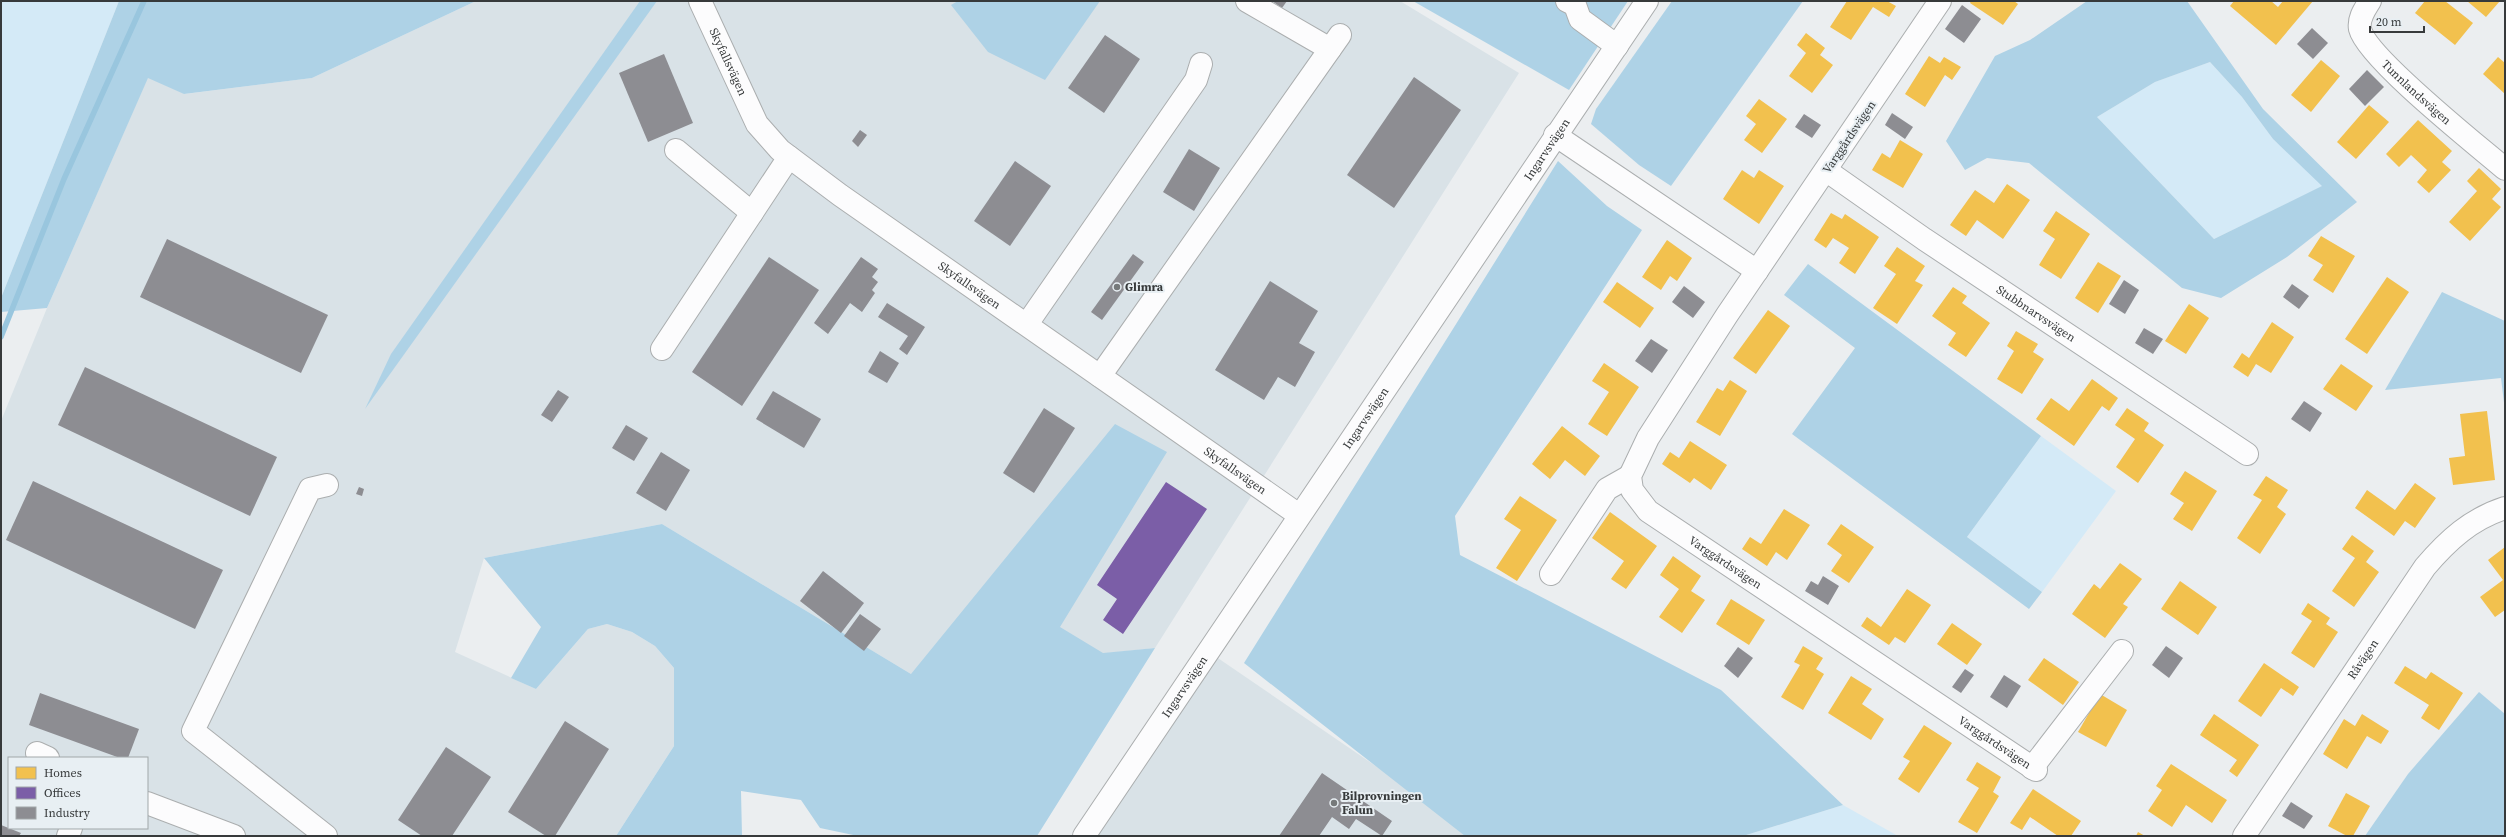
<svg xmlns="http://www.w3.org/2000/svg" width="2506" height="837" font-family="'Source Serif 4',serif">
	<rect width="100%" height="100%" fill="#ebeef0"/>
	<g fill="#d9e2e7" fill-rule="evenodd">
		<path d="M476,1h924l119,72 -364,575 -244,26 -249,-150 -178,34 -29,94 81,37 52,-60 19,-5 25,8 23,14 19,22v78l-58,90h-615v-415l46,-113 101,-231 37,17 127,-16zM9,758h138v70h-138z"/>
		<path d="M1209,652l269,184h-405z"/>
	</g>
	<g fill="#d4eaf7">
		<path d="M1,1h118l-118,297z"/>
		<path d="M2210,62l32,35 31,42 50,47 -109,53 -117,-122 58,-35z"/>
		<path d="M2041,436l75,55 -74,101 -75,-55z"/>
		<path d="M1843,805l55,31h-155z"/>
	</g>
	<g fill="#aed2e6" fill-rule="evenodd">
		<path d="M119,1h357l-164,77 -128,16 -36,-16 -101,230 -46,4v-14z"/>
		<path d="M640,1h17l-292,408 26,-55z"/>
		<path d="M958,1h142l-55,79 -57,-28 -37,-47z"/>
		<path d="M1413,1h215l-59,89z"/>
		<path d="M1672,1h131l-132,185 -32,-21 -48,-41 5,-15z"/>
		<path d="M2087,1h100l76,108 94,93 -70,55 -66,41 -39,-10 -153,-125 -42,-5 -22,12 -19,-29 49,-85 35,-16zM2210,62l32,35 31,42 49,47 -108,53 -117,-122 58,-35z"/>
		<path d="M1558,161l49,45 35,24 -187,286 5,39 261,135 122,115 -100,31h-278l-221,-173z"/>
		<path d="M1808,264l233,172 -74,101 75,55 -13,17 -237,-175 63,-86 -71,-53z"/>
		<path d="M2442,292l63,29v90l-4,-33 -116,12z"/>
		<path d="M1115,424l52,28 -107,175 43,26 52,-5 -118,188h-179l-38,-8 -19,-28 -60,-9 1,45h-126l58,-90v-78l-19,-22 -23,-14 -25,-8 -19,5 -52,60 -25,-11 30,-51 -57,-69 178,-34 249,150z"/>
		<path d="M2479,692l26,22v122h-140l43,-62z"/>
	</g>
	<g fill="#f2c14e">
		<path d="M1847,1h40l9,5 -7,11 -16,-10 -22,33 -21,-13z"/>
		<path d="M1971,1h43l4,3 -15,21 -33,-22z"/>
		<path d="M2234,1h37l7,6 5,-6h30l-37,44 -46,-39z"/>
		<path d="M2425,1h20l28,22 -18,22 -40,-32z"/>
		<path d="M2467,1h33l-14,16z"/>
		<path d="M1806,33l19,15 -5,7 13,10 -21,28 -23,-17 17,-23 -9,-8z"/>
		<path d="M1929,56l11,7 4,-6 17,10 -9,13 -7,-5 -20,32 -20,-13z"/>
		<path d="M2498,57l7,6v31l-22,-20z"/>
		<path d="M2321,60l19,16 -29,36 -20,-17z"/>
		<path d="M1759,99l28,20 -25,34 -18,-13 12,-16 -10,-8z"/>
		<path d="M2369,105l20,17 -33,37 -19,-17z"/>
		<path d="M2418,120l34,31 -10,11 9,8 -22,23 -12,-11 10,-12 -16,-15 -12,12 -13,-13z"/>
		<path d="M1900,140l23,14 -20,34 -31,-18 10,-17 8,5z"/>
		<path d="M2479,168l22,21 -9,10 9,8 -31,34 -21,-19 28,-31 -10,-10z"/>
		<path d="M1742,170l12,8 5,-8 25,16 -25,38 -36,-25z"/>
		<path d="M2007,184l23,16 -27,39 -26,-19 -11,16 -16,-11 25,-35 19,13z"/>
		<path d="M2056,211l34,23 -29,45 -22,-14 16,-26 -12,-8z"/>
		<path d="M1831,213l11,6 3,-5 34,23 -24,37 -16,-11 10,-15 -16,-10 -7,10 -12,-8z"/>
		<path d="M2321,236l34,20 -22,37 -20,-13 10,-15 -15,-9z"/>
		<path d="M1667,240l25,18 -15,23 -7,-5 -9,14 -19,-13z"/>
		<path d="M1897,247l28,19 -10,15 8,4 -26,39 -24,-16 23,-34 -12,-8z"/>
		<path d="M2098,262l23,14 -23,37 -23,-15z"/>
		<path d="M2387,277l22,15 -42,62 -22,-15z"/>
		<path d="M1617,282l37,26 -14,20 -37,-26z"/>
		<path d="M1953,287l14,9 -5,7 28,20 -24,34 -18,-12 8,-12 -24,-17z"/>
		<path d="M2189,304l20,14 -23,36 -21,-13z"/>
		<path d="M1768,310l22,16 -34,48 -23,-16z"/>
		<path d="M2272,322l22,15 -23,36 -15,-9 -8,13 -15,-10 9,-14 7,5z"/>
		<path d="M2016,331l22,13 -5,8 11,7 -22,35 -25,-15 17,-28 -7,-5z"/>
		<path d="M1604,363l35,24 -32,49 -19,-12 21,-32 -17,-11z"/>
		<path d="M2341,364l32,22 -17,25 -33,-22z"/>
		<path d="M2092,379l26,19 -9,13 -7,-5 -28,40 -38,-27 15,-21 18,13z"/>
		<path d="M1730,380l17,11 -27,45 -24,-14 21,-34 6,3z"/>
		<path d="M2127,408l22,15 -5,8 20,14 -26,38 -22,-16 19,-28 -20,-14z"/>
		<path d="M2487,411l8,69 -42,5 -4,-27 16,-2 -5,-42z"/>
		<path d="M1562,426l38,30 -15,20 -20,-16 -15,19 -18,-15z"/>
		<path d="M1690,441l37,24 -16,25 -17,-12 -4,5 -28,-19 8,-12 9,6z"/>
		<path d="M2185,471l32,20 -25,40 -19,-12 11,-16 -14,-9z"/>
		<path d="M2266,476l22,14 -11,17 9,7 -26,40 -23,-16 25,-38 -9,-5z"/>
		<path d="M2415,483l21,15 -21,30 -10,-7 -11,15 -39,-28 12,-18 28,20z"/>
		<path d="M1520,496l37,24 -40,61 -21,-13 25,-38 -17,-11z"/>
		<path d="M1784,509l26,16 -23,35 -11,-8 -9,14 -25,-17 8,-12 11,7z"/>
		<path d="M1610,512l47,34 -31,43 -15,-10 13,-18 -32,-23z"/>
		<path d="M1841,524l33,23 -25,36 -18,-12 11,-16 -15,-11z"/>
		<path d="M2352,535l22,16 -8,11 13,10 -25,35 -22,-16 23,-33 -13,-9z"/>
		<path d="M2505,547v63l-10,7 -15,-20 23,-17 -15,-20z"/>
		<path d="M1673,556l28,20 -10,15 14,9 -23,33 -23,-16 20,-28 -19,-14z"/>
		<path d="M2120,563l22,16 -19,25 5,3 -23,31 -33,-24 22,-30 6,5z"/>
		<path d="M2180,581l37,26 -19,28 -37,-26z"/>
		<path d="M1907,589l24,16 -26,38 -10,-6 -6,8 -28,-19 6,-9 14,10z"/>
		<path d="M1731,599l34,21 -16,25 -33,-21z"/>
		<path d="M2308,603l22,15 -4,6 12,8 -24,36 -23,-15 21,-32 -11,-7z"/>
		<path d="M1952,623l30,21 -15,21 -30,-21z"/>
		<path d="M1803,646l20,12 -7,11 8,5 -21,36 -22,-13 19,-32 -6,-3z"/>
		<path d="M2044,658l35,24 -16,23 -35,-25z"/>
		<path d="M2264,663l35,24 -6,9 -12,-8 -20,29 -23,-16z"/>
		<path d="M2405,666l21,13 5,-7 32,21 -24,37 -18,-12 8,-13 -35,-22z"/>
		<path d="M1851,676l21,13 -10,15 22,15 -13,21 -43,-27z"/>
		<path d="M2100,694l27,16 -21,37 -28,-15z"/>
		<path d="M2214,714l45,31 -22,32 -8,-6 8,-11 -37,-25z"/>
		<path d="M2362,714l27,17 -8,13 -14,-8 -20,33 -24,-15 21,-35 11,7z"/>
		<path d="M1924,725l28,18 -33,50 -21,-14 12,-18 -7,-4z"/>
		<path d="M1977,762l24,15 -8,15 6,4 -22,37 -19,-11 21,-34 -13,-8z"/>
		<path d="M2171,764l56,36 -15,23 -26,-18 -14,22 -24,-16 14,-21 -6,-4z"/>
		<path d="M2033,789l48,32 -10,15h-13l-28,-19 -8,13 -12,-7z"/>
		<path d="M2346,793l24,13 -17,30h-6l-19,-10z"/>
		<path d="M2138,832l7,4h-9z"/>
	</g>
	<path fill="#7b5ea7" d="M1166,482l41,27 -84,125 -20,-14 14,-21 -20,-14z"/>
	<g fill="#8d8d92">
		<path d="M1272,1h15l-5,7z"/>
		<path d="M1962,5l19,14 -17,24 -19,-14z"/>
		<path d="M2312,28l16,15 -15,16 -16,-15z"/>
		<path d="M1105,35l35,24 -36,54 -36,-25z"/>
		<path d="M664,54l29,69 -45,19 -29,-69z"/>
		<path d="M2367,70l17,17 -19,19 -16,-17z"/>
		<path d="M1414,77l47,33 -67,98 -47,-33z"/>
		<path d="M1892,113l21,14 -8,12 -20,-14z"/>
		<path d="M1804,114l17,11 -9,13 -17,-11z"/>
		<path d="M860,130l7,5 -9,12 -6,-6z"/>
		<path d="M1189,149l31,19 -26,43 -31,-19z"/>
		<path d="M1015,161l36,25 -41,60 -36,-25z"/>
		<path d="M167,239l161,76 -27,58 -161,-76z"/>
		<path d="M1133,254l11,8 -42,58 -11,-8z"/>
		<path d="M769,257l50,33 -77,116 -50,-34z"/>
		<path d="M861,257l17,12 -6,8 6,5 -6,8 3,3 -13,19 -12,-9 -22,31 -14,-11z"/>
		<path d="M2124,280l15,10 -14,24 -16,-10z"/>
		<path d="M1270,281l48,30 -19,32 16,9 -20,35 -17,-10 -14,23 -49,-30z"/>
		<path d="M2292,284l17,12 -10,13 -16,-12z"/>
		<path d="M1684,286l21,16 -12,16 -21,-16z"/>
		<path d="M887,303l38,24 -18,28 -8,-6 9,-13 -30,-19z"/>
		<path d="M2144,328l19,11 -10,15 -18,-11z"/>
		<path d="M1651,339l17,11 -16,23 -17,-12z"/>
		<path d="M880,351l19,12 -12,20 -19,-11z"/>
		<path d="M85,367l192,90 -27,59 -192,-91z"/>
		<path d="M558,390l11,7 -17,25 -11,-7z"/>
		<path d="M773,391l48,28 -17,29 -48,-29z"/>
		<path d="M2304,401l18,12 -12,19 -19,-13z"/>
		<path d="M1044,408l31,20 -41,65 -31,-20z"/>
		<path d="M626,425l22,13 -14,23 -22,-13z"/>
		<path d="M661,452l29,18 -24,41 -30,-18z"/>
		<path d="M33,481l190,89 -28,59 -189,-89z"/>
		<path d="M359,487l5,2 -2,7 -6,-2z"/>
		<path d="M823,571l41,32 -23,30 -41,-32z"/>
		<path d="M1823,576l16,10 -11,19 -23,-14 6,-10 7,4z"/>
		<path d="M860,614l21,15 -17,22 -20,-15z"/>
		<path d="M2166,646l17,12 -14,20 -17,-13z"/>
		<path d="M1738,647l15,11 -15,20 -14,-12z"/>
		<path d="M1965,669l9,6 -13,18 -9,-6z"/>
		<path d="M2004,675l17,11 -14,22 -17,-11z"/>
		<path d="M40,693l99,36 -11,29h-8l-91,-33z"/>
		<path d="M565,721l44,28 -54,87h-9l-38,-24z"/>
		<path d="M446,747l45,30 -39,59h-30l-24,-16z"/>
		<path d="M1322,773l70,48 -10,15 -26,-17 -7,10 -17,-12 -13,19h-40z"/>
		<path d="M2291,802l22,14 -9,13 -22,-13z"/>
		<path d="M1,825l20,8 -2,3h-18z"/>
	</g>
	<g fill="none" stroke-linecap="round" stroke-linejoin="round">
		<path stroke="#99c6de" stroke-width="5.5" d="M1,337l63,-158 80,-178"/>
		<g stroke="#abaeaf" stroke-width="24">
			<g id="minor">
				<path id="s1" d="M700,1l57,123 23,26 60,45 459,320"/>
				<path d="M1247,1l83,48"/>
				<path d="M1567,1l8,4 5,14 37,27"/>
				<path id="s2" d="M1940,1l-213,314 -79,123 -18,38 2,14 16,21 388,259"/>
				<path id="s3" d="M2370,1c-5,8 -12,17 -10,28 7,29 117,116 145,140"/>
				<path d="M1555,135l202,136"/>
				<path d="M676,150l76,63"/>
				<path id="s4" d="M1827,171l97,68 323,215"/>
				<path d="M1027,324l169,-244 5,-16"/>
				<path d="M662,349l127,-192"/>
				<path d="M1100,376l240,-341"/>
				<path d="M1551,574l56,-85 23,-13"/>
				<path d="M37,753l11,5"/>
				<path d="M2032,768l90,-117"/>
				<path d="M147,803l87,33"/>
				<path d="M68,836l3,-8"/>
				<path d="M326,836l-133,-105 117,-242 17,-4"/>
				<path id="s5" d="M1084,836l563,-835"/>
				<path id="s6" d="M2244,836l181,-269c23,-27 46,-48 80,-59"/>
			</g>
		</g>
		<use href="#minor" stroke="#fcfcfd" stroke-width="22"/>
	</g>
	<g fill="#76797a" stroke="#e8eff3" stroke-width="1.5">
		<circle cx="1117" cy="287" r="4"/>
		<circle cx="1334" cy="803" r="4"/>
	</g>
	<g text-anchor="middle" stroke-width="4" stroke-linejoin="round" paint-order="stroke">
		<g font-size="12" fill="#373a3b" stroke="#e8eff3">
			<text dy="4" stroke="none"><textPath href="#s1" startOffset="67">Skyfallsvägen</textPath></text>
			<text dy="4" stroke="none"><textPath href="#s3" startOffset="116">Tunnlandsvägen</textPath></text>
			<text transform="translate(1849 137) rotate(-56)" y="4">Varggårdsvägen</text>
			<text dy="4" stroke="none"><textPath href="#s5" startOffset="828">Ingarvsvägen</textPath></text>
			<text dy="4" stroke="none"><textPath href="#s1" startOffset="403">Skyfallsvägen</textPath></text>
			<text dy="4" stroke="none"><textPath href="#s4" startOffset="253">Stubbnarvsvägen</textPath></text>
			<text dy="4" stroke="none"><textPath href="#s5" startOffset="504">Ingarvsvägen</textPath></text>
			<text dy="4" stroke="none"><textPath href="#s1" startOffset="727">Skyfallsvägen</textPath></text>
			<text dy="4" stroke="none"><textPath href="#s2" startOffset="701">Varggårdsvägen</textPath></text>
			<text dy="4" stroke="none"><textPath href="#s6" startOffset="213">Råvägen</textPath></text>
			<text dy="4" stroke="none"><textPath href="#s5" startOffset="180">Ingarvsvägen</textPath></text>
			<text dy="4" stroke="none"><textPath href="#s2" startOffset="1025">Varggårdsvägen</textPath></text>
		</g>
		<g font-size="12" font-weight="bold" fill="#373a3b" stroke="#e8eff3" text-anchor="start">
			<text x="1125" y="291">Glimra</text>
			<text x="1342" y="800">Bilprovningen<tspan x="1342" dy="14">Falun</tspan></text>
		</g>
	</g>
	<rect width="2506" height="837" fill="none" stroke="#373a3b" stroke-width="4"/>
	<rect x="8" y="757" width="140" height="72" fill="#e8eff3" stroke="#a1a7a9"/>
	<rect x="16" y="767" width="20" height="12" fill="#f2c14e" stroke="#a1a7a9"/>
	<text x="44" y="777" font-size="12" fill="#373a3b">Homes</text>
	<rect x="16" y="787" width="20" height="12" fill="#7b5ea7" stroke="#a1a7a9"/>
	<text x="44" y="797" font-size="12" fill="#373a3b">Offices</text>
	<rect x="16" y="807" width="20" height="12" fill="#8d8d92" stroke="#a1a7a9"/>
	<text x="44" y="817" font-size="12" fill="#373a3b">Industry</text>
	<path d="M2370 26v6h54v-6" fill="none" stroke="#373a3b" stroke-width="2"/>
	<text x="2376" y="26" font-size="12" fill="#373a3b" stroke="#e8eff3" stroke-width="3" paint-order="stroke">20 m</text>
</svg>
